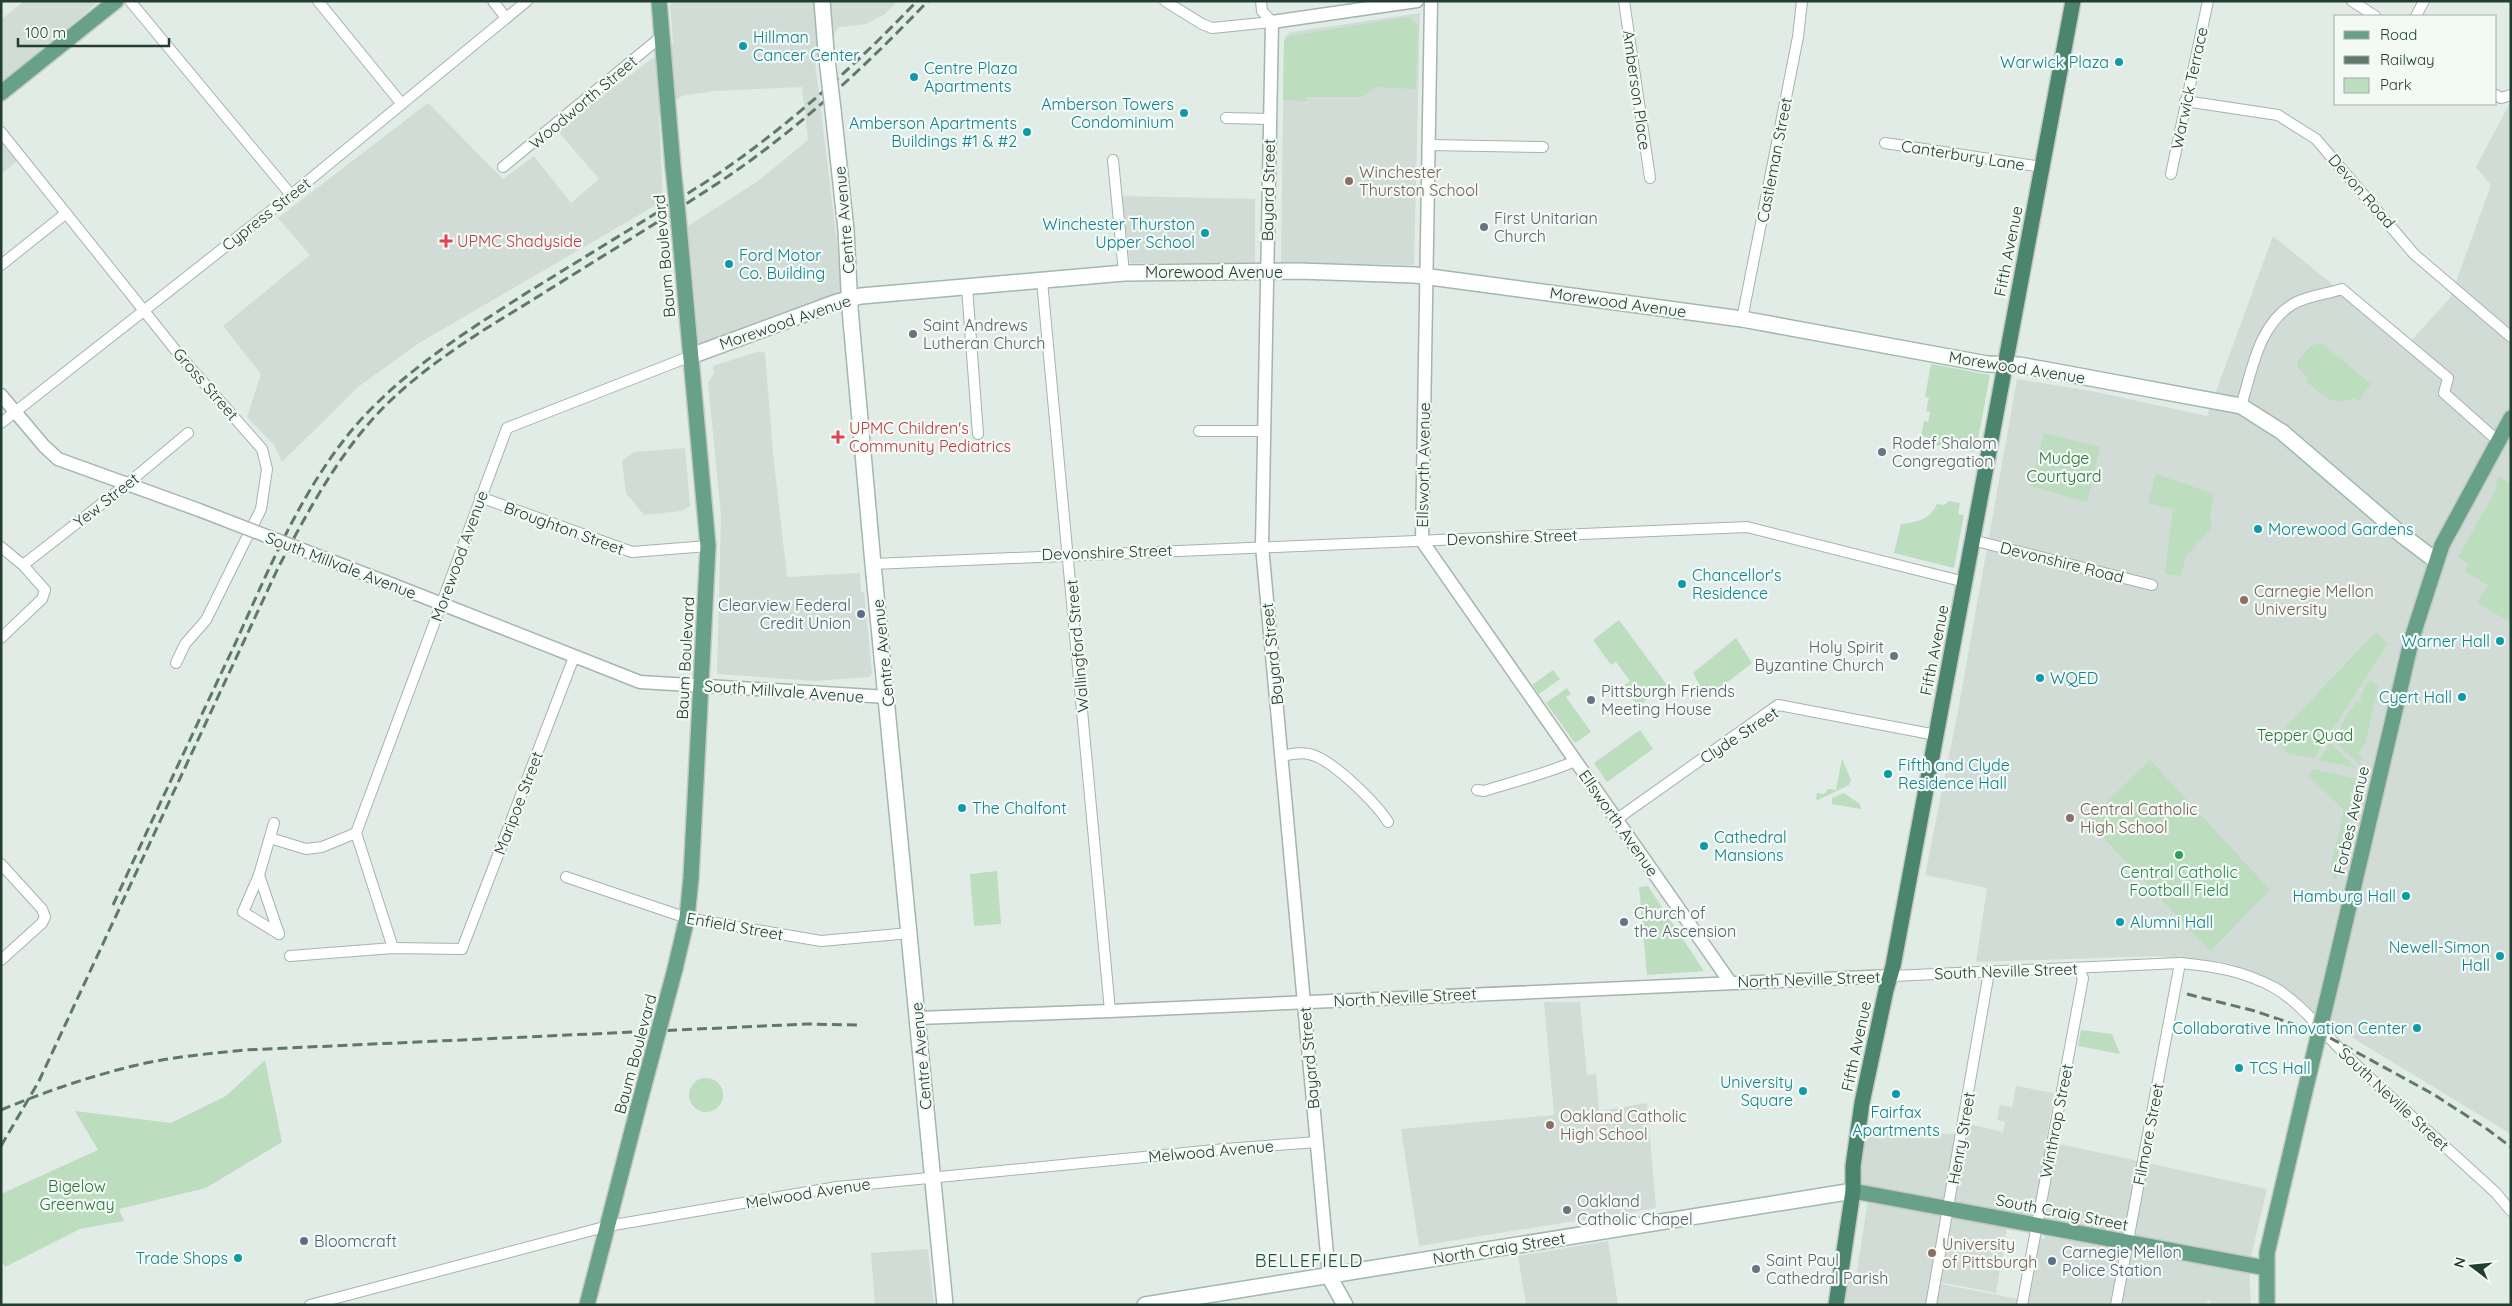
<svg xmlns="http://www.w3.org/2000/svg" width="2512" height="1306" font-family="Quicksand,sans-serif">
	<rect width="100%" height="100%" fill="#e2ece6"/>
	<g fill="#d0dcd5">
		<path d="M24,1h75l-98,85v-66z"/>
		<path d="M670,1h228l-13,13 -19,10 -27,3 -24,34 28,231 -144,54 -11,-120 70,-45 50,-41 -6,-53 -89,4 -31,5 -23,19 4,86 -244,142 -61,44 -76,75 -8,-17 -27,-28 14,-43 -38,-48 87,-71 -32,-37 150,-115 75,76 31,-23 37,47 28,-24 -42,-49 116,-87z"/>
		<path d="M1420,13l-6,252 -133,-3 3,-221 2,-6 6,-3z"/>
		<path d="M2511,101v1033l-280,-170 -75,-8 -180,6 11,-74 -62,-13 33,-164 59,-332 74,12 116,25 66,-180 134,109 43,-47 41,-113 -15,-18z"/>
		<path d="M1,135l20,23 -20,16z"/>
		<path d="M1122,196l133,3v64h-125z"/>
		<path d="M760,351l5,2 8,100 14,124 73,-4 1,19h3l8,81 -3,4 -54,4 -98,-7 4,-158 -13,-133 6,-10 -1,-7z"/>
		<path d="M685,448l5,58 -9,5 -37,4 -18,-22 -4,-32 12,-9z"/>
		<path d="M1544,1002h36l7,73 9,-1 3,37 48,-8 9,105 -237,38 -18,-117 153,-14z"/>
		<path d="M2016,1086l38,7 -8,48 221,48 -18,76 2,40h-41v-6l-5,6h-369l5,-30 15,2 12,-76 139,28 -11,64 -67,-13 -2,12 7,1 2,-10 87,17 11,-63 11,2 2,-13 -195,-35 6,-65 104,9 2,-12 39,9 2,-10 -8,-2 3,-15 12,2z"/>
		<path d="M1608,1241l10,64h-92l-8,-49z"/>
		<path d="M928,1249l6,56h-59l-4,-52z"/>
	</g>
	<g fill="#bcddbe">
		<path d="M1408,17l10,8 -2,64 -40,-2 -14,10h-56v4l-23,-1 1,-59 6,-5z"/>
		<path d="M2321,343l50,41 -12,17 -5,-3c-24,9 -30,-2 -48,-17l1,-4 -9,-10 -1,-5 14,-16z"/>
		<path d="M1931,364l59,11 -14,75 -4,2 -43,-8 1,-6 -9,-2 3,-15 4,1 2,-10 -4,-1 3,-13 -4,-1z"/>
		<path d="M2044,433l56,14 -13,55 -57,-16z"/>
		<path d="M2156,474l58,20 -4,22 2,12 -26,28 -5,20 -16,-2 8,-65 -25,-6z"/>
		<path d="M2498,476l13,9v138l-34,-21 11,-16 -23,-15 4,-7 -11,-7 37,-65z"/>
		<path d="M1949,501l11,2 -2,11 6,1 -10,53 -60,-15 7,-29c16,-2 29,-4 36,-20l7,1z"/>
		<path d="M1619,620l48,65 -29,21 -15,-20 7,-5 -14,-19 -5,3 -18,-25z"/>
		<path d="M2376,632l12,11 -74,115 -25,-4 -15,-15z"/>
		<path d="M1736,638l16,25 -45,35 -14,-25z"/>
		<path d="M1553,670l7,9 -21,15 -7,-9z"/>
		<path d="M2370,680l8,7 -13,57 -8,9 5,4 -2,8 -28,-27 4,-4 4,1 1,-10 15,-23 4,1 2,-10z"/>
		<path d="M1567,688l4,6 -5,3 25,35 -16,11 -29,-40z"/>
		<path d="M1640,730l13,19 -46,33 -13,-19z"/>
		<path d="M2330,743l26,25 -37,-8z"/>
		<path d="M1842,759l9,21 -2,5 -31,15 -2,-1 1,-6 7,1 4,-5 8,1z"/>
		<path d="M2150,760l120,130 -60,61 -122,-130z"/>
		<path d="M2313,769l44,10 -2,12 -5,1 1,15 -15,72h-2l-3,-14 13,-55 -35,-34z"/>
		<path d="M1844,793l16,11 1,5 -29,-5v-6z"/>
		<path d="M997,871l4,53 -27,2 -4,-52z"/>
		<path d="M1648,886l56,85 -57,4 -8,-88z"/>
		<path d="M2081,1030l31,4 8,20 -42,-8z"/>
		<path d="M265,1060l17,82 -76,46 -87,21 5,12 -44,8 -75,38 -4,-8v-65l97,-44 -23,-39 96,12 55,-27z"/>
		<circle cx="706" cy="1095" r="17"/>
	</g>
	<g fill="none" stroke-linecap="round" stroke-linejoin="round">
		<g stroke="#a5b4ac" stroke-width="12">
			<g id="minor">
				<path d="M130,1l161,194"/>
				<path d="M318,1l83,102"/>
				<path d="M493,1l13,17"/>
				<path d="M1165,1l37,23 10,4 60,-6"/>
				<path d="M1261,1l1,10 10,11"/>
				<path d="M1624,1l26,177"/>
				<path d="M2352,1l23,15"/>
				<path d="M2416,16l8,-15"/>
				<path d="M2496,95l5,3 10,-3"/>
				<path d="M2185,101l93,14 38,24 98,115 97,83"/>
				<path d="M1226,118l44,1"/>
				<path d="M1,132l180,225 81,92 5,20 -6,40 -55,111 -21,24 -9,19"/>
				<path d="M1885,143l157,24"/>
				<path d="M1429,145l114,2"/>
				<path d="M1113,160l11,113"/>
				<path d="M503,167l159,-131"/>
				<path d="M2171,174l37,-173"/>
				<path d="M1,265l64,-51"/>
				<path d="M1042,281l68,730"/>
				<path d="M967,287l11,147"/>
				<path d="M1742,319l56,-282 4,-36"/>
				<path d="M2241,406c11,-35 17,-81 52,-102 13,-8 34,-10 49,-15l106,89 -4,15 54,48"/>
				<path d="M1,423l290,-228 236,-194"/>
				<path d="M1199,431h64"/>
				<path d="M480,497l152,55 76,-6"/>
				<path d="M1972,540l180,45"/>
				<path d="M1,547l22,18 22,25 -3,9 -41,39"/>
				<path d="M873,564l874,-37 218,55"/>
				<path d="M23,565l104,-81 61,-51"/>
				<path d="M1282,756c9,-2 18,-4 27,-2 22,4 67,49 79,68"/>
				<path d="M1477,790l7,1c31,-10 62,-17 91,-30"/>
				<path d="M1617,819l161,-114 158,30"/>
				<path d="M274,823l-15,52 -16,37 36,22"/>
				<path d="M270,838l36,11 16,-2 34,-14"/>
				<path d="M1,864l41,45 3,8 -3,6 -41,37"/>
				<path d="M259,875l20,59"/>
				<path d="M566,877l121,41 134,23 89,-8"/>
				<path d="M393,948l-37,-115 151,-405 184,-72"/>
				<path d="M290,956l103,-8 69,1 112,-292"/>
				<path d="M1892,976l288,-13c34,3 64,8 95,25 26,15 50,47 72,68 49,47 99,91 149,137l15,18"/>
				<path d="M310,1305l298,-79 229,-39 388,-38 92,-7"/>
				<path d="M1931,1305l58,-333"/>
				<path d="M2022,1305l61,-327 -5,-10"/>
				<path d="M2116,1305l64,-342"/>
			</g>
		</g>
		<g stroke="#a5b4ac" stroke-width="15">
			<g id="tertiary">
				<path d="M1431,1l-9,540 308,441"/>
				<path d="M1,395l43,51 14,13 141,51"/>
				<path d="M386,582l254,100 248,15"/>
				<path d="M918,1018l192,-7 782,-35"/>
				<path d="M1329,1276l-67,-730 10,-524 145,-21"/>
			</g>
		</g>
		<g stroke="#a1b8ac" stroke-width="18">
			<g id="secondary">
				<path d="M822,1l4,50"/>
				<path d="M833,110l13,120 4,79 23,255 72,741"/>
				<path d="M691,356l146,-54 24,-6 263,-23 175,-2 116,4 327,44 245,45 32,1 28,5 194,36 41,26 120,103 33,25"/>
				<path d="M1329,1276l16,29"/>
				<path d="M1145,1305l708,-114"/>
			</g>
		</g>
		<g stroke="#c1c9c5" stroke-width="18">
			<g id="primary">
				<path d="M659,1l14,166"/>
				<path d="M1,93l115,-92"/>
				<path d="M675,969l12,-51 4,-40 17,-332 -30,-331"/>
				<path d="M2332,979l80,-341 30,-93 69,-127"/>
				<path d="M1853,1191l413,77"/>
				<path d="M587,1305l51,-197"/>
				<path d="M2267,1305v-52l38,-162"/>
			</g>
		</g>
		<g stroke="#c1c9c5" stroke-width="18">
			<path id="trunk" d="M1836,1305l17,-114v-25l9,-63 24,-113 7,-24 180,-965"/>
		</g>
		<use href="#minor" stroke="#fff" stroke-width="10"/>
		<use href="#tertiary" stroke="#fff" stroke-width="12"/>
		<use href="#secondary" stroke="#fff" stroke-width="15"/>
		<use href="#primary" stroke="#68a188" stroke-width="15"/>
		<use href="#trunk" stroke="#4c856d" stroke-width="15"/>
		<g stroke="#5d796c" stroke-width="3" stroke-dasharray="10 5" stroke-linecap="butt">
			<path d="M113,905c40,-87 81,-174 122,-261 38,-84 75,-176 142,-241 45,-44 98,-77 151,-111 60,-37 121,-74 181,-112 76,-51 145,-113 208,-179"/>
			<path d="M2187,994l68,17 70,24 108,59 54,35 24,18"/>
			<path d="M1,1110c43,-18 87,-33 132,-44 36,-9 74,-12 111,-16l563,-26 50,1"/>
			<path d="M1,1146l38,-65 239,-513c29,-55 59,-112 103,-158 42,-43 94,-75 145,-106 62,-39 125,-77 186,-117 80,-52 150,-117 216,-186"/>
		</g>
		<g stroke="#a5b4ac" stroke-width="15" stroke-linecap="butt">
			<path id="tertiary-bridge" d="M199,510l187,72"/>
		</g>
		<g stroke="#a1b8ac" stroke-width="18" stroke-linecap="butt">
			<path id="secondary-bridge" d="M826,51l7,59"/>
		</g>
		<g stroke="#c1c9c5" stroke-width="18" stroke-linecap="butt">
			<g id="primary-bridge">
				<path d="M673,167l5,48"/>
				<path d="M2305,1091l27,-112"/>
				<path d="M638,1108l37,-139"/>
			</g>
		</g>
		<use href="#tertiary-bridge" stroke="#fff" stroke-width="12"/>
		<use href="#secondary-bridge" stroke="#fff" stroke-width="15"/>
		<use href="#primary-bridge" stroke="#68a188" stroke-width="15"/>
	</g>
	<g fill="#0f9aa8" stroke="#f3f9f5" stroke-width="2">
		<circle cx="743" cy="46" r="5"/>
		<circle cx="2119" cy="62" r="5"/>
		<circle cx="914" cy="77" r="5"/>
		<circle cx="1184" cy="113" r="5"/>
		<circle cx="1027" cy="132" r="5"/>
		<circle cx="1205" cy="233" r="5"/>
		<circle cx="729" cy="264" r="5"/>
		<circle cx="2258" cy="529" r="5"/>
		<circle cx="1682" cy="584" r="5"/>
		<circle cx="2500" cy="641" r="5"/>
		<circle cx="2040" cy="678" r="5"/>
		<circle cx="2462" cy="697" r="5"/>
		<circle cx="1888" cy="774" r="5"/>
		<circle cx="962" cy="808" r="5"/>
		<circle cx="1704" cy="846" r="5"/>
		<circle cx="2406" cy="896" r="5"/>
		<circle cx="2120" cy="922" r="5"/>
		<circle cx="2500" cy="956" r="5"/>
		<circle cx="2417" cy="1028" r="5"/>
		<circle cx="2239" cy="1068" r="5"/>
		<circle cx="1803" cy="1091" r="5"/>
		<circle cx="1896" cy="1094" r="5"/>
		<circle cx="238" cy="1258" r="5"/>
	</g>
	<g fill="#8d6e63" stroke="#f3f9f5" stroke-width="2">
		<circle cx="1349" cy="181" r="5"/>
		<circle cx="2244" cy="600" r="5"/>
		<circle cx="2070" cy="818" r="5"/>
		<circle cx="1550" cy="1125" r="5"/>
		<circle cx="1932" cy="1253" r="5"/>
	</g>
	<g fill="#6b7280" stroke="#f3f9f5" stroke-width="2">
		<circle cx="1484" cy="227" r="5"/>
		<circle cx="913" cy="334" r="5"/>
		<circle cx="1882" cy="452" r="5"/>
		<circle cx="1894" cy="656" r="5"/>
		<circle cx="1591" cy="700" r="5"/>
		<circle cx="1624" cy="922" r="5"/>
		<circle cx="1567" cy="1210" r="5"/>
		<circle cx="1756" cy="1269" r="5"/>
	</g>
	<g fill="#e0444e" stroke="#f3f9f5" stroke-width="2">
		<path d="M443.5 233.5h5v5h5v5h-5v5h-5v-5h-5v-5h5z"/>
		<path d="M835.5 429.5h5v5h5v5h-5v5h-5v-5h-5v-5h5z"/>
	</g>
	<g fill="#5c6f8a" stroke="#f3f9f5" stroke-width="2">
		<circle cx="861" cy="614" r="5"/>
		<circle cx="304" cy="1241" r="5"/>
		<circle cx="2052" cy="1261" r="5"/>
	</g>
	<circle fill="#2e9e5b" stroke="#f3f9f5" stroke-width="2" cx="2179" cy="855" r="5"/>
	<g text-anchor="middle" stroke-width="4.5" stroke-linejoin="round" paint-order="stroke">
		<g font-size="16" fill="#0d838f" stroke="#f3f9f5" text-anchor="start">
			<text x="753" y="43">Hillman<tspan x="753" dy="18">Cancer Center</tspan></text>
			<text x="2109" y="68" text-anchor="end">Warwick Plaza</text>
			<text x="924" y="74">Centre Plaza<tspan x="924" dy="18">Apartments</tspan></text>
			<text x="1174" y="110" text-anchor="end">Amberson Towers<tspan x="1174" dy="18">Condominium</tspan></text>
			<text x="1017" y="129" text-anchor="end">Amberson Apartments<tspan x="1017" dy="18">Buildings #1 &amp; #2</tspan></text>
			<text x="1195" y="230" text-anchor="end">Winchester Thurston<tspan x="1195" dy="18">Upper School</tspan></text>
			<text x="739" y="261">Ford Motor<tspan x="739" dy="18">Co. Building</tspan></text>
			<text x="2268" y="535">Morewood Gardens</text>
			<text x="1692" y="581">Chancellor's<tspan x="1692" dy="18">Residence</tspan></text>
			<text x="2490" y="647" text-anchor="end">Warner Hall</text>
			<text x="2050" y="684">WQED</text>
			<text x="2452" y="703" text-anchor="end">Cyert Hall</text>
			<text x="1898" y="771">Fifth and Clyde<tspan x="1898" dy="18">Residence Hall</tspan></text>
			<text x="972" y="814">The Chalfont</text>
			<text x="1714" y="843">Cathedral<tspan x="1714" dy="18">Mansions</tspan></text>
			<text x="2396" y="902" text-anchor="end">Hamburg Hall</text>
			<text x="2130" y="928">Alumni Hall</text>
			<text x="2490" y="953" text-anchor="end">Newell-Simon<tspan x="2490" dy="18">Hall</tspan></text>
			<text x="2407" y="1034" text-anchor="end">Collaborative Innovation Center</text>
			<text x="2249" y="1074">TCS Hall</text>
			<text x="1793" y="1088" text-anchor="end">University<tspan x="1793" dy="18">Square</tspan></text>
			<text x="1896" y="1118" text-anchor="middle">Fairfax<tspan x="1896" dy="18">Apartments</tspan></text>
			<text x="228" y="1264" text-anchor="end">Trade Shops</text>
		</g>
		<g font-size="16" fill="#223d31" stroke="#f3f9f5">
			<text transform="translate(2189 88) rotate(-78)" y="6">Warwick Terrace</text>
			<text transform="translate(1637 90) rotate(82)" y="6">Amberson Place</text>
			<text transform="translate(583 102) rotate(-40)" y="6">Woodworth Street</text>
			<text transform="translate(1963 155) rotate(9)" y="6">Canterbury Lane</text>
			<text transform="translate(1774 160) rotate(-79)" y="6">Castleman Street</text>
			<text transform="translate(1268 190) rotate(-89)" y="6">Bayard Street</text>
			<text transform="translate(2362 191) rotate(49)" y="6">Devon Road</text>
			<text transform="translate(266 214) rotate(-38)" y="6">Cypress Street</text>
			<text transform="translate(844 220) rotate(-95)" y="6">Centre Avenue</text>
			<text transform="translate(2008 251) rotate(-79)" y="6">Fifth Avenue</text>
			<text transform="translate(664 256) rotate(-95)" y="6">Baum Boulevard</text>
			<text x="1214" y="278">Morewood Avenue</text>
			<text transform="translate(1618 302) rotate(8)" y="6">Morewood Avenue</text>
			<text transform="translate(785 322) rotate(-19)" y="6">Morewood Avenue</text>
			<text transform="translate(2017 367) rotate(9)" y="6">Morewood Avenue</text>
			<text transform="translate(206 384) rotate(49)" y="6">Gross Street</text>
			<text transform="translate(1423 465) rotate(-89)" y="6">Ellsworth Avenue</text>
			<text transform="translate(106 500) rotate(-38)" y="6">Yew Street</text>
			<text transform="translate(564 528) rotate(20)" y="6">Broughton Street</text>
			<text transform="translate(1512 537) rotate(-2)" y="6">Devonshire Street</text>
			<text transform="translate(1107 552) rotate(-2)" y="6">Devonshire Street</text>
			<text transform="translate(459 556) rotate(-70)" y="6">Morewood Avenue</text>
			<text transform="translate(2062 562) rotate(14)" y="6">Devonshire Road</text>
			<text transform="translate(341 565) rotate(21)" y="6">South Millvale Avenue</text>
			<text transform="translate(1077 646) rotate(-95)" y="6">Wallingford Street</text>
			<text transform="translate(1934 650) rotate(-79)" y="6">Fifth Avenue</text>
			<text transform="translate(883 653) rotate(-96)" y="6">Centre Avenue</text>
			<text transform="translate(1272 654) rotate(-96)" y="6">Bayard Street</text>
			<text transform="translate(685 658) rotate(-87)" y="6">Baum Boulevard</text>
			<text transform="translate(784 691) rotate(4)" y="6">South Millvale Avenue</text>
			<text transform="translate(1739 735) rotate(-33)" y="6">Clyde Street</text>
			<text transform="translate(518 803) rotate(-69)" y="6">Maripoe Street</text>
			<text transform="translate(2351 820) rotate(-77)" y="6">Forbes Avenue</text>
			<text transform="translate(1619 823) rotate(55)" y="6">Ellsworth Avenue</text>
			<text transform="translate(735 926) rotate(10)" y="6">Enfield Street</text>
			<text transform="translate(2006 971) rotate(-2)" y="6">South Neville Street</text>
			<text transform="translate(1809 979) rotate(-2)" y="6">North Neville Street</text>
			<text transform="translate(1405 997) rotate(-3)" y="6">North Neville Street</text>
			<text transform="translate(1856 1046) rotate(-78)" y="6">Fifth Avenue</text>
			<text transform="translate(635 1054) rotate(-75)" y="6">Baum Boulevard</text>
			<text transform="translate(921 1056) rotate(-95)" y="6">Centre Avenue</text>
			<text transform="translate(1309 1058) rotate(-95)" y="6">Bayard Street</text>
			<text transform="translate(2394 1099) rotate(43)" y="6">South Neville Street</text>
			<text transform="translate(2056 1121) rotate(-79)" y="6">Winthrop Street</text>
			<text transform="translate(2148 1134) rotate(-79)" y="6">Filmore Street</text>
			<text transform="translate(1961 1138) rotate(-80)" y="6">Henry Street</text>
			<text transform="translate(1211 1151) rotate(-5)" y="6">Melwood Avenue</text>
			<text transform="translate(808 1193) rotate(-9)" y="6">Melwood Avenue</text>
			<text transform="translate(2062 1212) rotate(11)" y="6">South Craig Street</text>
			<text transform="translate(1499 1248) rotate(-9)" y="6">North Craig Street</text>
		</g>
		<g font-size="16" fill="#785e54" stroke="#f3f9f5" text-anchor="start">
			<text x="1359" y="178">Winchester<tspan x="1359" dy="18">Thurston School</tspan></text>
			<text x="2254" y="597">Carnegie Mellon<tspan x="2254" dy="18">University</tspan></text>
			<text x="2080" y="815">Central Catholic<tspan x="2080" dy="18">High School</tspan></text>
			<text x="1560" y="1122">Oakland Catholic<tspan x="1560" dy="18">High School</tspan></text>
			<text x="1942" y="1250">University<tspan x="1942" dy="18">of Pittsburgh</tspan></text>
		</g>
		<g font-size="16" fill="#5b616d" stroke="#f3f9f5" text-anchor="start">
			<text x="1494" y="224">First Unitarian<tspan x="1494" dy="18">Church</tspan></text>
			<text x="923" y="331">Saint Andrews<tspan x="923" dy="18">Lutheran Church</tspan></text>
			<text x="1892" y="449">Rodef Shalom<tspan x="1892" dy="18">Congregation</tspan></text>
			<text x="1884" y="653" text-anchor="end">Holy Spirit<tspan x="1884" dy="18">Byzantine Church</tspan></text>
			<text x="1601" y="697">Pittsburgh Friends<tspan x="1601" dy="18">Meeting House</tspan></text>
			<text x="1634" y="919">Church of<tspan x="1634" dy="18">the Ascension</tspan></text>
			<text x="1577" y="1207">Oakland<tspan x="1577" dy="18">Catholic Chapel</tspan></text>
			<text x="1766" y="1266">Saint Paul<tspan x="1766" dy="18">Cathedral Parish</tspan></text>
		</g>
		<g font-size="16" fill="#be3a42" stroke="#f3f9f5" text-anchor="start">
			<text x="457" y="247">UPMC Shadyside</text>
			<text x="849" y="434">UPMC Children's<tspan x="849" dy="18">Community Pediatrics</tspan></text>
		</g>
		<g font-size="16" fill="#2d733b" stroke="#f3f9f5">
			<text x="2064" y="464">Mudge<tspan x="2064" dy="18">Courtyard</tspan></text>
			<text x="2305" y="741">Tepper Quad</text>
			<text x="77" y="1192">Bigelow<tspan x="77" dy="18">Greenway</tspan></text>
		</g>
		<g font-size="16" fill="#4e5e75" stroke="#f3f9f5" text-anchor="start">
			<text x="851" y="611" text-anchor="end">Clearview Federal<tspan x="851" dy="18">Credit Union</tspan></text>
			<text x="314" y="1247">Bloomcraft</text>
			<text x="2062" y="1258">Carnegie Mellon<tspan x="2062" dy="18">Police Station</tspan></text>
		</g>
		<g font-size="16" fill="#27864d" stroke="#f3f9f5">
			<text x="2179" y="878">Central Catholic<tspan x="2179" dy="18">Football Field</tspan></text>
		</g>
		<g font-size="18" letter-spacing="1" fill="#1f4f3a" stroke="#f3f9f5">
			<text x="1309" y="1267">BELLEFIELD</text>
		</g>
	</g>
	<rect width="2512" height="1306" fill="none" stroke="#223d31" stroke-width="5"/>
	<rect x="2334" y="15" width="162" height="90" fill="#f3f9f5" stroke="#9faea7"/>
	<rect x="2344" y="31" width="25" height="8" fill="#68a188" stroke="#9faea7"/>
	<text x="2380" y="40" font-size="15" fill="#223d31">Road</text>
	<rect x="2344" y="56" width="25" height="8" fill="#5d796c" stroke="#9faea7"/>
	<text x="2380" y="65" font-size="15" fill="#223d31">Railway</text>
	<rect x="2344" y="78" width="25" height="15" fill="#bcddbe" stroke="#9faea7"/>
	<text x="2380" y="90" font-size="15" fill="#223d31">Park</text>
	<g transform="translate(2472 1266) rotate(286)" stroke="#f3f9f5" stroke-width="4" paint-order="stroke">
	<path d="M0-4L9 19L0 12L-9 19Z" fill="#223d31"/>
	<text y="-8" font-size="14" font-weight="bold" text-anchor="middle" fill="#223d31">N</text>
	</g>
	<path d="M18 38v8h151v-8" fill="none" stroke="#223d31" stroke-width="2.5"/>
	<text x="25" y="38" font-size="15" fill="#223d31" stroke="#f3f9f5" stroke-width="4" paint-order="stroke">100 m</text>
</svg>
